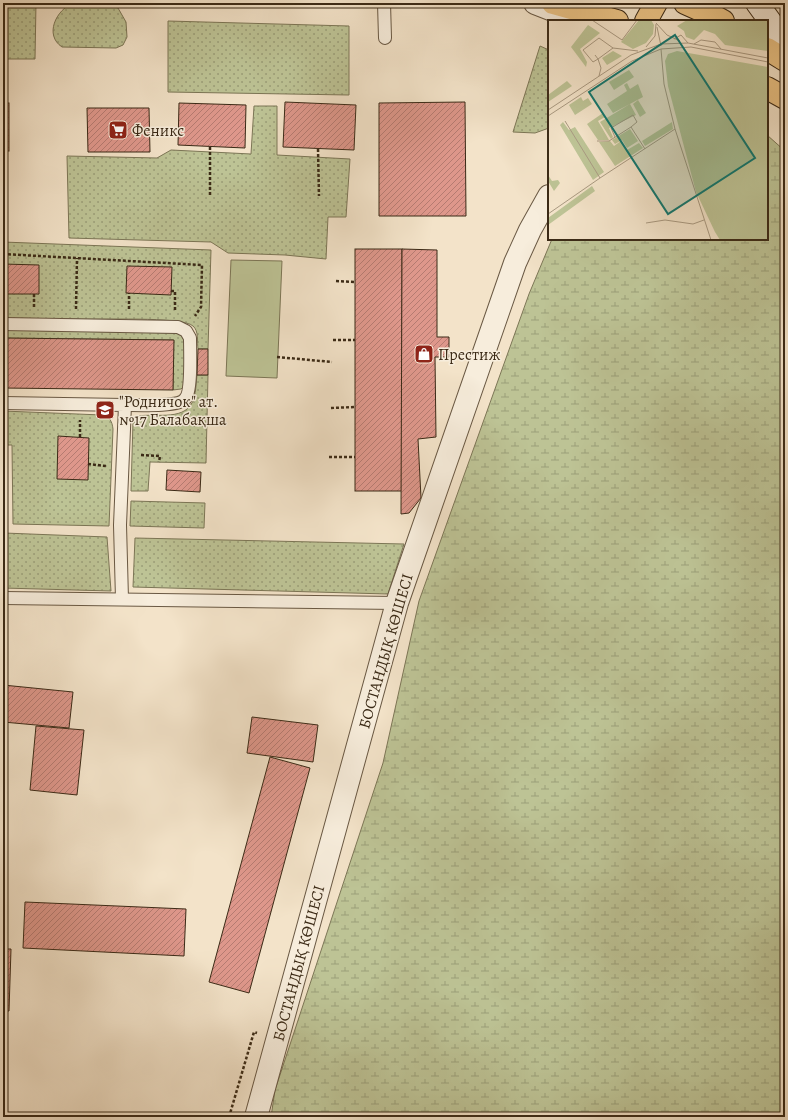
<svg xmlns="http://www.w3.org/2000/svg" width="788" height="1120" font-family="Alegreya,serif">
	<defs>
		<pattern id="grass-dots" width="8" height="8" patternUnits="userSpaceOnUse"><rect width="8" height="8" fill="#bdc395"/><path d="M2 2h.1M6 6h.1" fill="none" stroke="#9b9f79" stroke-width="1.8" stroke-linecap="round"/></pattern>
		<pattern id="wetland-marsh" width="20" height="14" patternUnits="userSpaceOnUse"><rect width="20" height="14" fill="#bdc395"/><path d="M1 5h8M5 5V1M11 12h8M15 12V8" fill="none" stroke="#9b9f79"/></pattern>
		<pattern id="building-hatch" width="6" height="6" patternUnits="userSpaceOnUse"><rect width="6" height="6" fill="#de978b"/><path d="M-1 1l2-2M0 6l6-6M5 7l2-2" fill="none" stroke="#b57b71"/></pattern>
	</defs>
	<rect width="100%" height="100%" fill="#f3e3c9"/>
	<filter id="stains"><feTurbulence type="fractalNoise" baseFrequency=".005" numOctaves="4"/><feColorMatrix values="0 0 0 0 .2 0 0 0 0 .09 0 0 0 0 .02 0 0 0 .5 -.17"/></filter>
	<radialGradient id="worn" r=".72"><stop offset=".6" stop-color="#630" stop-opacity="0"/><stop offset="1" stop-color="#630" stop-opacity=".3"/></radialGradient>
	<g fill="url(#grass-dots)" stroke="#7c7656">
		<path d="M3,3h33l-1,56h-32z"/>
		<path d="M73,3h36l9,5 8,14 1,15 -4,8 -7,3 -54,-1c-18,-12 -6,-37 11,-44z"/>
		<path d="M168,21l181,5v69l-181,-3z"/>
		<path d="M540,46l9,4v78l-14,5 -22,-1z"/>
		<path d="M254,106h23v49l73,4 -4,58h-18l-2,42 -41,-4 -57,-2 -17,-11 -142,-4 -2,-82 90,2 14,-8 80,4z"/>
		<path d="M3,242l208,8 -3,99h-10c-1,-7 1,-18 -5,-23 -10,-10 -98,-6 -116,-7 -25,0 -49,-1 -74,-1z"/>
		<path d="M3,330l173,3 4,1 6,9 -2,43 -3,3 -8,1v-50l-170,-2z"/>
		<path d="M197,375h11l-2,88 -56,-1 -2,29h-17l2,-70 5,-5c19,-3 49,6 56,-18 2,-7 2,-15 3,-23z"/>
		<path d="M3,411l99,4c8,2 10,6 11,14l-4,97 -96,-2 -1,-79h-9z"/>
		<path d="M131,501l74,2 -1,25 -74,-2z"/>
		<path d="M3,504l1,29 103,4 4,54 -108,-3z"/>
		<path d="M135,538l269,6 -16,50 -255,-7z"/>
	</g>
	<path fill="url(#wetland-marsh)" stroke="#7c7656" d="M767,135l18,16v966h-514l4,-27 108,-327 36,-162 110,-307 23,-55h215z"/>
	<path fill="#bdc395" stroke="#7c7656" d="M231,260l51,1 -5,117 -51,-2z"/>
	<g fill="url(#building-hatch)" stroke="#3b2a16">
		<path d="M285,102l71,3 -2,45 -71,-3z"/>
		<path d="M465,102l1,114h-87v-113z"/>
		<rect x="3" y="103" width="6" height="48"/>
		<path d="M179,103l67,2 -1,43 -67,-3z"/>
		<path d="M87,108h62l1,44h-62z"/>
		<rect x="355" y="249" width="47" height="242"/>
		<path d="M402,249l35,1v87h12v20h-14l1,80 -18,2 3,59 -12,15 -8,1z"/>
		<path d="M3,264l36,1v29h-36z"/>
		<path d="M127,266l45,1 -1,28 -45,-2z"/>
		<path d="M3,338l171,2 -1,50 -170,-2z"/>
		<path d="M198,349h10v26h-11z"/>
		<path d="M58,436l31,2 -1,42 -31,-1z"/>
		<path d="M167,470l34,2 -1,20 -34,-2z"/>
		<path d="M3,685l70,7 -4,36 -66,-6z"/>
		<path d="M252,717l66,8 -5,37 -66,-9z"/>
		<path d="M36,726l48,4 -7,65 -47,-5z"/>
		<path d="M270,757l40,11 -61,225 -40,-11z"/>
		<path d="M25,902l161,7 -2,47 -161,-8z"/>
		<path d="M3,949h8l-2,62h-6z"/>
	</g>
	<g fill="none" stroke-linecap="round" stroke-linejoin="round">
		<g stroke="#695843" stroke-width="14">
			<g id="service">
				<path d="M384,3l1,35"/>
				<path d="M3,324l175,3 8,4 4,7c0,12 2,54 -5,61 -6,8 -49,6 -60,6"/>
				<path d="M3,403l122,2 -5,120 2,74"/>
				<path d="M3,598l394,5"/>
			</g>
		</g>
		<g stroke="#695843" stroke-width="24">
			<g id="minor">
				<path d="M535,3l23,9 13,9"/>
				<path d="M256,1117l141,-514 118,-340 15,-33 19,-34"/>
			</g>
		</g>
		<g stroke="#3b2a16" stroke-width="24">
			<path id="secondary" d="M757,3l28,39"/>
		</g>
		<g stroke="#3b2a16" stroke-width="24">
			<g id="primary">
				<path d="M553,3l64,18"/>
				<path d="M685,3l29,13 9,5"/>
				<path d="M646,21l10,-18"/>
				<path d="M767,49l18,11"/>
				<path d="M767,88l18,10"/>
			</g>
		</g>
		<g stroke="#3b2a16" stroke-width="2.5" stroke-dasharray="3 2" stroke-linecap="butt">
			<path d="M318,149l1,47"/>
			<path d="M210,195v-49"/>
			<path d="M3,254l199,11 -1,42 -6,9"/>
			<path d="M336,281l19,1"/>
			<path d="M171,291h4v19"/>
			<path d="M34,294v13"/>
			<path d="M76,309l1,-51"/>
			<path d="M129,309v-16"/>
			<path d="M333,340h22"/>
			<path d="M277,357l55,5"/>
			<path d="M331,408l24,-1"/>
			<path d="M80,437v-17"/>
			<path d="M141,455l19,1 -1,6"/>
			<path d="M329,457h26"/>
			<path d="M88,464l18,2"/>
			<path d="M229,1117l25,-85 3,1"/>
		</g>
		<use href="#service" stroke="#f7eddc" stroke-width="12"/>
		<use href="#minor" stroke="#f7eddc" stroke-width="22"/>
		<use href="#secondary" stroke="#f7eddc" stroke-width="22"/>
		<use href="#primary" stroke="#eac284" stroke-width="22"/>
	</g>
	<defs>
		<g id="supermarket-square" transform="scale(1)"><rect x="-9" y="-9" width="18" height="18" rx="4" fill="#8f2418" stroke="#f7eddc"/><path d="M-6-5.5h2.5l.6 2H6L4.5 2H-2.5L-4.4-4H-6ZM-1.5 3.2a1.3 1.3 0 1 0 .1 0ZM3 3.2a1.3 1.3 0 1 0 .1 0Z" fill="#fff"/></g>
		<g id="shop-square" transform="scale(1)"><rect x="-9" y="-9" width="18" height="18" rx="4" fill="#8f2418" stroke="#f7eddc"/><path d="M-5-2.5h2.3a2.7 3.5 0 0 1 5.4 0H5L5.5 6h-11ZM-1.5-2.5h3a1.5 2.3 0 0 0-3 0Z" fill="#fff"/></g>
		<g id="school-square" transform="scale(1)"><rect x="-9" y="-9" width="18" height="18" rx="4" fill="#8f2418" stroke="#f7eddc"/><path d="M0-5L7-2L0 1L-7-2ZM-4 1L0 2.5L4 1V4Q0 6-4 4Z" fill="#fff"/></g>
	</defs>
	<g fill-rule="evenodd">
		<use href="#supermarket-square" x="118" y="130"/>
		<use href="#shop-square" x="424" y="354"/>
		<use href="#school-square" x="105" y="410"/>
	</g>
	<g text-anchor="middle" stroke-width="3" stroke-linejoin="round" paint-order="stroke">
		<g font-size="16" fill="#3b2a16" stroke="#f7eddc" text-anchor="start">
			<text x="132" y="136">Феникс</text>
			<text x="438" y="360">Престиж</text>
			<text x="119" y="407">"Родничок" ат.<tspan x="119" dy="18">№17 Балабақша</tspan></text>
		</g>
		<g font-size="16" fill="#3b2a16" stroke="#f7eddc">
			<text transform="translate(385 651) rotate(-74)" y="6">БОСТАНДЫҚ КӨШЕСІ</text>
			<text transform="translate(298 963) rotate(-75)" y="6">БОСТАНДЫҚ КӨШЕСІ</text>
		</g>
	</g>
	<g transform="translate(548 20)">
		<rect width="220" height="220" fill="#f3e3c9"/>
		<path d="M91,0h12l3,5 -1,9 -7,9 -13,6 -12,-7zM40,5l12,8 -20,16 7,13 -1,5 -15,-20zM65,31l9,5 -15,9 -5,-7zM81,50l5,7 -20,13 -5,-8zM19,61l5,5 -24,16v-7zM79,63l3,6 8,-5 5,13 -30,16 -6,-9 20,-13 -3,-6zM33,77l2,4 5,-3 4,6 -17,11 -6,-10zM82,84l6,11 -27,13 4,9 -2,2 -11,-17zM55,93l2,4 -7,4 11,19h-11l-11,-16zM15,102l6,8 6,-3 29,45 -11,8 -33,-55zM124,102l1,7 -28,17 -3,-5zM82,109l8,12 -11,7 -5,-8 -7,4 -3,-4zM62,121l4,5 7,-5 6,9 12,-7 4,5 -28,18 -16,-24zM0,155l4,6 6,-1 2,3 -6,8 -6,-10zM44,166l3,5 -47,34v-7z" fill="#bdc395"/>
		<path d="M139,0h81v31l-43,-6 -10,-11 -11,-4 -10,10 -8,-3 -2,-6 -7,-5z" fill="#bdc395"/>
		<path d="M129,31l91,16v173h-48l-5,-8 -19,-40 -28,-106 -3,-25 3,-7z" fill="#bdc395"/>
		<path d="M90,80l8,13 -6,4 -7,-13z" fill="#bdc395"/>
		<path fill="none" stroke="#a99981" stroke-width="1" d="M44,0l30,20 15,-20M108,3l11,12 13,6M109,7l4,19M126,19l7,-4 7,8M146,24l7,-4 14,2 6,7M98,27l9,-11 1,-12M113,29l3,35 11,45 36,111M47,35l3,4 -5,3 -10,-12 16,-12 14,10M51,56l2,-8 -3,-9 15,-11 25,3M0,90l83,-55 30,-11 27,-1 80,15M0,96l84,-55 29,-12 30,-2 77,15M67,117l-4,-9 22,-13 4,7 -6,5M49,121h12l22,-14 14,22M52,158l75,-49M0,194l52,-36 -35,-57M98,203l19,-3 28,4 11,-4"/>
		<path fill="#0f766e" fill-opacity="0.15" stroke="#0f766e" stroke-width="2" d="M127,15l80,123 -87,56 -79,-122z"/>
		<rect width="220" height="220" fill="none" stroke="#3b2a16" stroke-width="2"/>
	</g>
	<rect width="788" height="1120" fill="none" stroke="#f3e3c9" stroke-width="16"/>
	<rect x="4" y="4" width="780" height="1112" fill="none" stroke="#3b2a16" stroke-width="2"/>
	<rect x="8" y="8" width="772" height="1104" fill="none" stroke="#3b2a16"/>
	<rect width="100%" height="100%" filter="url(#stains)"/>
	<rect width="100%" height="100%" fill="url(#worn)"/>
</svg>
